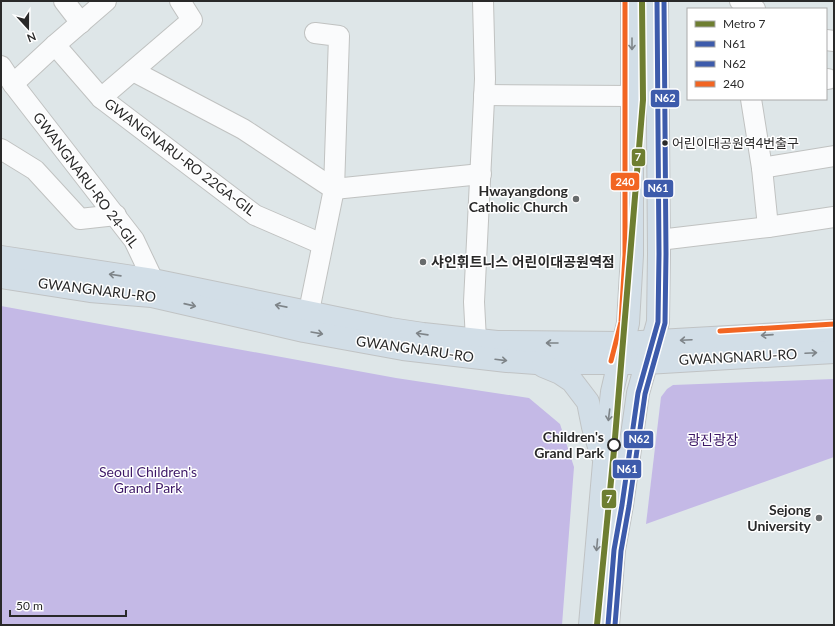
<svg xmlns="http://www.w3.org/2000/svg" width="835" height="626" font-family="Lato,'Noto Sans KR',sans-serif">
	<rect width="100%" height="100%" fill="#dee6e8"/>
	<g fill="#c4b9e6">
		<path d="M1,306l395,72 133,20 31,26 14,43 -12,158h-561z"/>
		<path d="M834,379v78l-188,67 15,-127 6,-8 6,-4z"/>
	</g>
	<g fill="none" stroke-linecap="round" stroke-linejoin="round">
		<g stroke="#c0c2c1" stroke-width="22">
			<g id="minor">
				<path d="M64,1l17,22"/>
				<path d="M740,1l15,8"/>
				<path d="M826,40l8,1"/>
				<path d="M55,45l46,53 154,117 67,29"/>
				<path d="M1,66l12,18 121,156 19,40"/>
				<path d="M133,71l110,58 91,60"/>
				<path d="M826,79h2"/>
				<path d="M13,84l42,-39 51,-44"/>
				<path d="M484,95l148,1"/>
				<path d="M101,98l91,-78 -12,-19"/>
				<path d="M751,99l11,69 6,59"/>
				<path d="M1,149l34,21 45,49 36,-4"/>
				<path d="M762,168l72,-12"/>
				<path d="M334,189l147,-15"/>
				<path d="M659,240l109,-13 66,-10"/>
				<path d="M309,311l25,-122 5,-153 -24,-3"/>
				<path d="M476,340l-2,-38 11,-223 -2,-78"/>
			</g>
		</g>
		<g stroke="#c0c3c4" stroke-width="24">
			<g id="major">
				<path d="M1,257l152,23 237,49 33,5 74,8 126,1 211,-12"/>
				<path d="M1,277l89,14 62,5 152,35 99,18 104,12 29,2h110l188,-11"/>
				<path d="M543,366l17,7 12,8 16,21 5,25 8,26"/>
				<path d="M590,625l14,-162 8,-71 16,-69 4,-68v-254"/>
				<path d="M608,625l6,-75 8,-45 16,-112 20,-71 1,-68 -2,-253"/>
			</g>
		</g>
		<use href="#minor" stroke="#fafbfc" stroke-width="20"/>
		<use href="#major" stroke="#d2dee7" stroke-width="22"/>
		<g stroke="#fff" stroke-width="8">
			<path id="bus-1" d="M608,625l6,-75 8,-45 16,-112 20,-71 1,-68 -2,-253"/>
		</g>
		<g stroke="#fff" stroke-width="8">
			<path id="bus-2" d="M615,625l6,-74 8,-45 16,-112 20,-71 1,-69 -2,-253"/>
		</g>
		<g stroke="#fff" stroke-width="8">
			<g id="bus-3">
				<path d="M720,331l114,-7"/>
				<path d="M611,361l10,-39 4,-67v-254"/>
			</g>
		</g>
		<use href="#bus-1" stroke="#3d5bab" stroke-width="5"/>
		<use href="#bus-2" stroke="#3d5bab" stroke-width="5"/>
		<use href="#bus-3" stroke="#f26522" stroke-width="5"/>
		<g stroke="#fff" stroke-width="9">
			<path id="metro-1" d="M597,625l17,-175 29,-350 -1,-99"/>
		</g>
		<use href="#metro-1" stroke="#6e7e31" stroke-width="6"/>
	</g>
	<defs><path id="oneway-shaft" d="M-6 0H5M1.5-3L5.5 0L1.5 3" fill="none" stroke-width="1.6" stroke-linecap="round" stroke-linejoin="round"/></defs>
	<g stroke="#7e8488">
		<use href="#oneway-shaft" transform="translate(632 44) rotate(90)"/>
		<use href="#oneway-shaft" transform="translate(115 275) rotate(-172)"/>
		<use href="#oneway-shaft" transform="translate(190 305) rotate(13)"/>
		<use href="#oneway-shaft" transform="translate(281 306) rotate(-169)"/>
		<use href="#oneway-shaft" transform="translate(317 333) rotate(10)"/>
		<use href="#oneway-shaft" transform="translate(422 334) rotate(-172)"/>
		<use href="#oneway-shaft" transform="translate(767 335) rotate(176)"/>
		<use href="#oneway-shaft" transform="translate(686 340) rotate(177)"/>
		<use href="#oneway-shaft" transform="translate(552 343) rotate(-180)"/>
		<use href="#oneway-shaft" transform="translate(811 353) rotate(-3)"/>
		<use href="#oneway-shaft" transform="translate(501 360) rotate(7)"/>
		<use href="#oneway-shaft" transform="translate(609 415) rotate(97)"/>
		<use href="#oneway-shaft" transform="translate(597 545) rotate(95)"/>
	</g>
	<circle fill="#292929" stroke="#fff" stroke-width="1.5" cx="665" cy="143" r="3.5"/>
	<g fill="#686b6c" stroke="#fff" stroke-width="1.5">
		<circle cx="576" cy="199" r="4"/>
		<circle cx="423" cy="262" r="4"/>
		<circle cx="819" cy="518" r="4"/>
	</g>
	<circle fill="#fff" stroke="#292929" stroke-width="2" cx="614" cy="445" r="6"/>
	<g text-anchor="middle" stroke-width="3" stroke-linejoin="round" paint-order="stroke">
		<g font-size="13" fill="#292929" stroke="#fff" text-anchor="start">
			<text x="672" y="148">어린이대공원역4번출구</text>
		</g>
		<g font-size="14" fill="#292929" stroke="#fff">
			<text transform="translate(180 157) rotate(37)" y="5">GWANGNARU-RO 22GA-GIL</text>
			<text transform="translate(86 180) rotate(53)" y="5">GWANGNARU-RO 24-GIL</text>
			<text transform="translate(97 290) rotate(7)" y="5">GWANGNARU-RO</text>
			<text transform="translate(415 349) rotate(8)" y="5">GWANGNARU-RO</text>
			<text transform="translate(738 357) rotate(-3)" y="5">GWANGNARU-RO</text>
		</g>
		<g font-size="14" font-weight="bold" fill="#292929" stroke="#fff" text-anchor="end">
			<text x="568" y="196">Hwayangdong<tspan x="568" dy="16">Catholic Church</tspan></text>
			<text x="431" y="267" text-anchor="start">샤인휘트니스 어린이대공원역점</text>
			<text x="811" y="515">Sejong<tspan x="811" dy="16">University</tspan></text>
		</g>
		<g font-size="14" font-weight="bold" fill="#292929" stroke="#fff" text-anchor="end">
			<text x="604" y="442">Children's<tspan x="604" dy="16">Grand Park</tspan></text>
		</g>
		<g font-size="14" fill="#3d1867" stroke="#fff">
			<text x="713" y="445">광진광장</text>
			<text x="148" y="477">Seoul Children's<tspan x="148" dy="16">Grand Park</tspan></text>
		</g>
	</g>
	<g stroke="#fff" stroke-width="1.5">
		<rect x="650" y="89" width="30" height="19" rx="4" fill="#3d5bab"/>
		<rect x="631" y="148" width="15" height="19" rx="4" fill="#6e7e31"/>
		<rect x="610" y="172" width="30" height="19" rx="4" fill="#f26522"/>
		<rect x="643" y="179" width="31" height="19" rx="4" fill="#3d5bab"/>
		<rect x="623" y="430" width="31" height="19" rx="4" fill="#3d5bab"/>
		<rect x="612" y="459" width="30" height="20" rx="4" fill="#3d5bab"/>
		<rect x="601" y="489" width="16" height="20" rx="4" fill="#6e7e31"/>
	</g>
	<g font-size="11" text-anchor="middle" font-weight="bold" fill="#fff">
		<text x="665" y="102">N62</text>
		<text x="638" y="161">7</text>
		<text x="625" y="186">240</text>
		<text x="658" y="192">N61</text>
		<text x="639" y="443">N62</text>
		<text x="627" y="473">N61</text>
		<text x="609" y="503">7</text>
	</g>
	<rect width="835" height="626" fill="none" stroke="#292929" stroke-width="4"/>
	<rect x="687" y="8" width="140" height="92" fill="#ffffff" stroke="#a9a9a9"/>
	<rect x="695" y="21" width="20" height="6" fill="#6e7e31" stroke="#a9a9a9"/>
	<text x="723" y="28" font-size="12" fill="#292929">Metro 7</text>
	<rect x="695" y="41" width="20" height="6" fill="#3d5bab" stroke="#a9a9a9"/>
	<text x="723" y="48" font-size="12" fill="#292929">N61</text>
	<rect x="695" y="61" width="20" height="6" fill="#3d5bab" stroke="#a9a9a9"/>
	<text x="723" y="68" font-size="12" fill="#292929">N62</text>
	<rect x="695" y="81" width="20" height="6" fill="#f26522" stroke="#a9a9a9"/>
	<text x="723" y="88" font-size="12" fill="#292929">240</text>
	<g transform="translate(28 28) rotate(159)" stroke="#ffffff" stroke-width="3" paint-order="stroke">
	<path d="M0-3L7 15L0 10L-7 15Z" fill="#292929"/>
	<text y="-6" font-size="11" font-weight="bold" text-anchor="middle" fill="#292929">N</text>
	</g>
	<path d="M10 610v6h116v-6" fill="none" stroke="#292929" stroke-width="2"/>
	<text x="16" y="610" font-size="12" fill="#292929" stroke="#ffffff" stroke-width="3" paint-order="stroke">50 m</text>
</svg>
